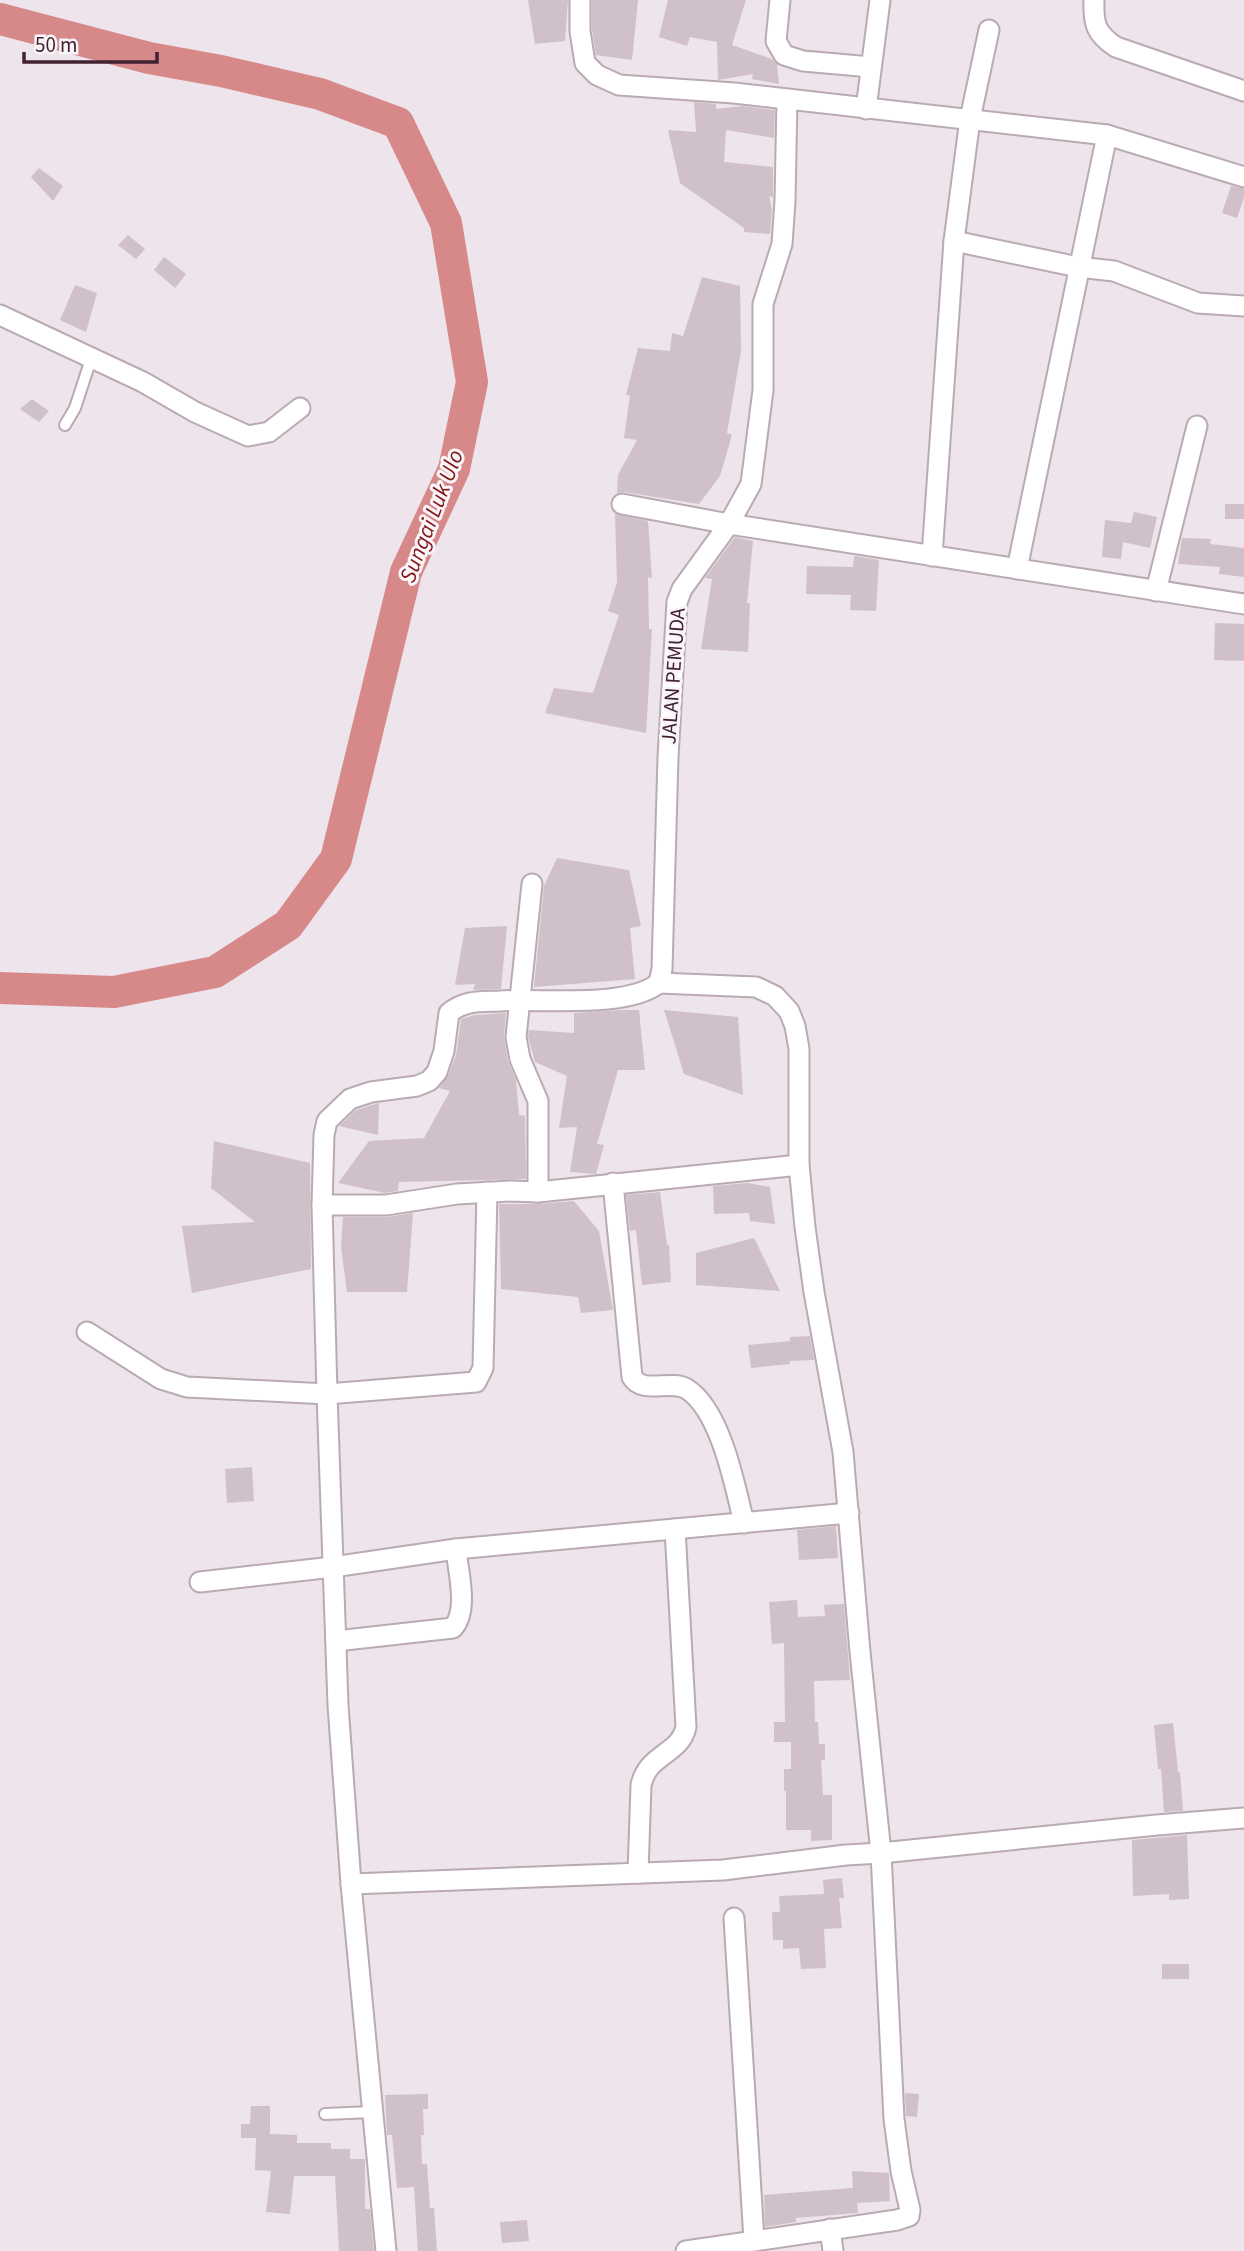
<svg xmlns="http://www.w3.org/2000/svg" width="1244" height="2251" font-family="'Source Sans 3',sans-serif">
	<rect width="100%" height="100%" fill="#eee4eb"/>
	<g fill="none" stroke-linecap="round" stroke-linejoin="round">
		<path stroke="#d7898a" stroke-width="32" d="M0,19l149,39 72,13 99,23 78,29 48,100 26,159 -18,87 -48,103 -70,287 -48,66 -73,47 -101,20 -114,-4"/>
	</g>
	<g fill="#d0c0c9">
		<path d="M528,0h40l-3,41 -30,3z"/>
		<path d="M592,0h46l-6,60 -36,-5 -4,-25z"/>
		<path d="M668,0h78l-14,45 40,14 5,5 2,20 -27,-5 1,-5 -35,6 -1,-38 -27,-5 -3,9 -28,-9z"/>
		<path d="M694,102l22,2v5l26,-3 33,4 -1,28 -48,-8 -2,32 49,5v30l-4,-1 3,14 -2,24 -26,-2v-4l-64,-45 -12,-53 28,2z"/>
		<path d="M39,168l24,18 -10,15 -22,-24z"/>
		<path d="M1231,186l13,3v8l-7,21 -15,-5z"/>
		<path d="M128,235l17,14 -9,10 -18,-14z"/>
		<path d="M164,257l22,17 -11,14 -21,-18z"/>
		<path d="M702,277l38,9 1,65 -14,82 5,2 -12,41 -21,28 -75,-12 -7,1 1,-18 19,-35 -13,-2 6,-43h-4l12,-47 32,3 2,-18 11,3z"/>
		<path d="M75,285l22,8 -11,39 -26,-12z"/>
		<path d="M32,399l17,12 -10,11 -19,-13z"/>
		<rect x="1225" y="504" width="19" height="15"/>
		<path d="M1134,512l23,5 -7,31 -27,-6 -2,17 -19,-2 3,-37 26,3z"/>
		<path d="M615,514l33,7 4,57 -4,-1 1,52h3l-6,104 -101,-20 9,-25 39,5 26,-78 -11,-4 9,-29z"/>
		<path d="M735,537l18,4 -6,62h3l-2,49 -47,-3 11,-70 -7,-1z"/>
		<path d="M1182,538l29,1 -1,5 34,4v29l-25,-3 1,-7 -42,-3z"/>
		<path d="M854,556l25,4 -3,51 -26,-1 1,-15 -45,-1 1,-28 46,1z"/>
		<path d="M1215,623l29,1v37l-30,-1z"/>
		<path d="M557,858l72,12 12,56 -11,2 5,51 -101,8 10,-101z"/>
		<path d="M507,926l-6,63 -28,1 2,-6 -20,1 10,-57z"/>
		<path d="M620,1010h19l6,60h-27l-21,74 7,1 -8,29 -26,-2 7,-45 -18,1 8,-52 -32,-14 -7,-25 1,-7 45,3v-20z"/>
		<path d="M664,1010l74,7 5,78 -59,-21z"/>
		<path d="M506,1013l-2,23 4,25 8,19 3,35 6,1 1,63 -127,3 -1,9 -13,2 -47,-10 31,-42 55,-3 26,-47 -11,-3 9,-12 8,-21 5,-36 14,-4z"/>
		<path d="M379,1103l-1,32 -39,-9 17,-16z"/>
		<path d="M214,1141l96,22 1,106 -119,24 -10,-67 73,-4 -44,-34z"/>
		<path d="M748,1183l22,4 5,37 -25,-3 -1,-8 -35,1 -1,-28z"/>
		<path d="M660,1192l7,53h2l2,37 -29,3 -6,-55 -6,1 -4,-36z"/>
		<path d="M574,1201l25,30 14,79 -32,3 -3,-16 -77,-8 -2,-85h40z"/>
		<path d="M413,1213l-6,79h-60l-6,-45 2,-30h43z"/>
		<path d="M754,1238l26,53 -84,-6v-32z"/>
		<path d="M810,1336l4,24 -24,1v3l-39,4 -3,-23 42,-4v-4z"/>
		<path d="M252,1467l2,34 -27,2 -2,-34z"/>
		<path d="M836,1526l2,32 -39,2 -2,-30z"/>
		<path d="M797,1600l1,17 27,-1 -1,-11 20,-1 6,76 -36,1 1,41h3l1,22h6v16h-4l2,35h9v45l-21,1v-11h-25v-39h-2v-22h7v-27h-17v-20h11l-1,-79 -12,1 -3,-42z"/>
		<path d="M1173,1723l5,49h2l3,39 -19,1 -3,-43h-3l-4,-44z"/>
		<path d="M1187,1835l2,64 -20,1v-6l-36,2 -1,-56z"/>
		<path d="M842,1878l2,20h-5l3,30 -18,1 2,39 -25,1 -2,-21 -16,1v-9h-10l-1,-28h8l-1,-16 45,-2 -1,-14z"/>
		<rect x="1162" y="1964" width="27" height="15"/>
		<path d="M905,2093l14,1 -2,23 -11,-1z"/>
		<path d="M428,2094v15h-5l1,26h-3l1,29h5l3,44h4l3,43h-19l-4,-64 -17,1 -5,-53h-5l-2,-40z"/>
		<path d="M251,2106h19v28l27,1v8h34v6h19v10h15v50h5l4,42h-35l-4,-75h-41l-4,38 -24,-2 5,-41 -16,-1 1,-32h-15v-14h9z"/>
		<path d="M852,2171l37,2 1,28 -33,2 1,10 -62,5v4l-31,5 -1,-32 89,-7z"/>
		<path d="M527,2220l2,21 -27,2 -2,-21z"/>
	</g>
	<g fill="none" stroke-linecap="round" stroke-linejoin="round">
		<g stroke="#baaab3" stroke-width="14">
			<g id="service">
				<path d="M65,425l10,-17 16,-49"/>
				<path d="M325,2114l47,-2"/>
			</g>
		</g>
		<g stroke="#baaab3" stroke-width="23">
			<g id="minor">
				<path d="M580,0v31l5,32 12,12 22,10 115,8 373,42 137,42"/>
				<path d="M780,0l-4,41 8,14 19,6 68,6"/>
				<path d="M1094,0c-1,24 2,34 22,47l128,44"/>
				<path d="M866,109l14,-109"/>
				<path d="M954,241l124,26 36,4 84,32 46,3"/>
				<path d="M0,315l143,67 52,30 53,24 21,-4 31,-24"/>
				<path d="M622,504l107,20 515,80"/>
				<path d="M932,556l22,-315 16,-122 19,-89"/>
				<path d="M1017,569l90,-434"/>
				<path d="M1156,591l41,-165"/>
				<path d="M532,884l-16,153 4,22 18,42v91"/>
				<path d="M659,983l3,-14 6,-212 9,-155 5,-13 47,-65 22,-40 12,-94v-86l19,-60 3,-43 2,-102"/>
				<path d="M613,1183l19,194c11,18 39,2 55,12 34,22 48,97 57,134"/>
				<path d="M322,1205h64l71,-11 54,-3 27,1 261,-27"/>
				<path d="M87,1332l74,47 26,8 140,7 149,-12 7,-14 4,-176"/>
				<path d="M200,1582l133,-15 123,-18 393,-36"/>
				<path d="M336,1641l117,-13c16,-18 5,-56 3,-79"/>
				<path d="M638,1873l3,-88c7,-32 39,-30 45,-58l-11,-198"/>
				<path d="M351,1884l372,-14 123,-15 35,-2 276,-28 87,-7"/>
				<path d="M734,1918l20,322"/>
				<path d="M830,2229l3,22"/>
				<path d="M386,2251l-35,-367 -13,-179 -11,-311 -5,-189 2,-70 3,-14 23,-22 21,-7 46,-6 12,-5 8,-9 7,-21 5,-38c16,-13 30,-11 51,-12 42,-3 126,8 159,-18l97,4 19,9 14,15 6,15 4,23v116l6,62 9,65 29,160 17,200 21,201 13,266 7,52 9,39 -1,6 -12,4 -211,31"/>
			</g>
		</g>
		<use href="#service" stroke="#fff" stroke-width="10"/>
		<use href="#minor" stroke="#fff" stroke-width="19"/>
	</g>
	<g text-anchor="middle" stroke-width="6" stroke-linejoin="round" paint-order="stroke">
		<g font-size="21" fill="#422230" stroke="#faf5f9">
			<text transform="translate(673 676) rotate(-86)" y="7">JALAN PEMUDA</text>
		</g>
		<g font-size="23" font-style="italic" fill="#831717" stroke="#faf5f9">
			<text transform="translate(431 516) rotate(-69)" y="8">Sungai Luk Ulo</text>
		</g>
	</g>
	<path d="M24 52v10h133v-10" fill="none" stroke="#422230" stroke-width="3.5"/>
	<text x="35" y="52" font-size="21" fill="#422230" stroke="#faf5f9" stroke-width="5" paint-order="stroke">50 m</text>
</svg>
